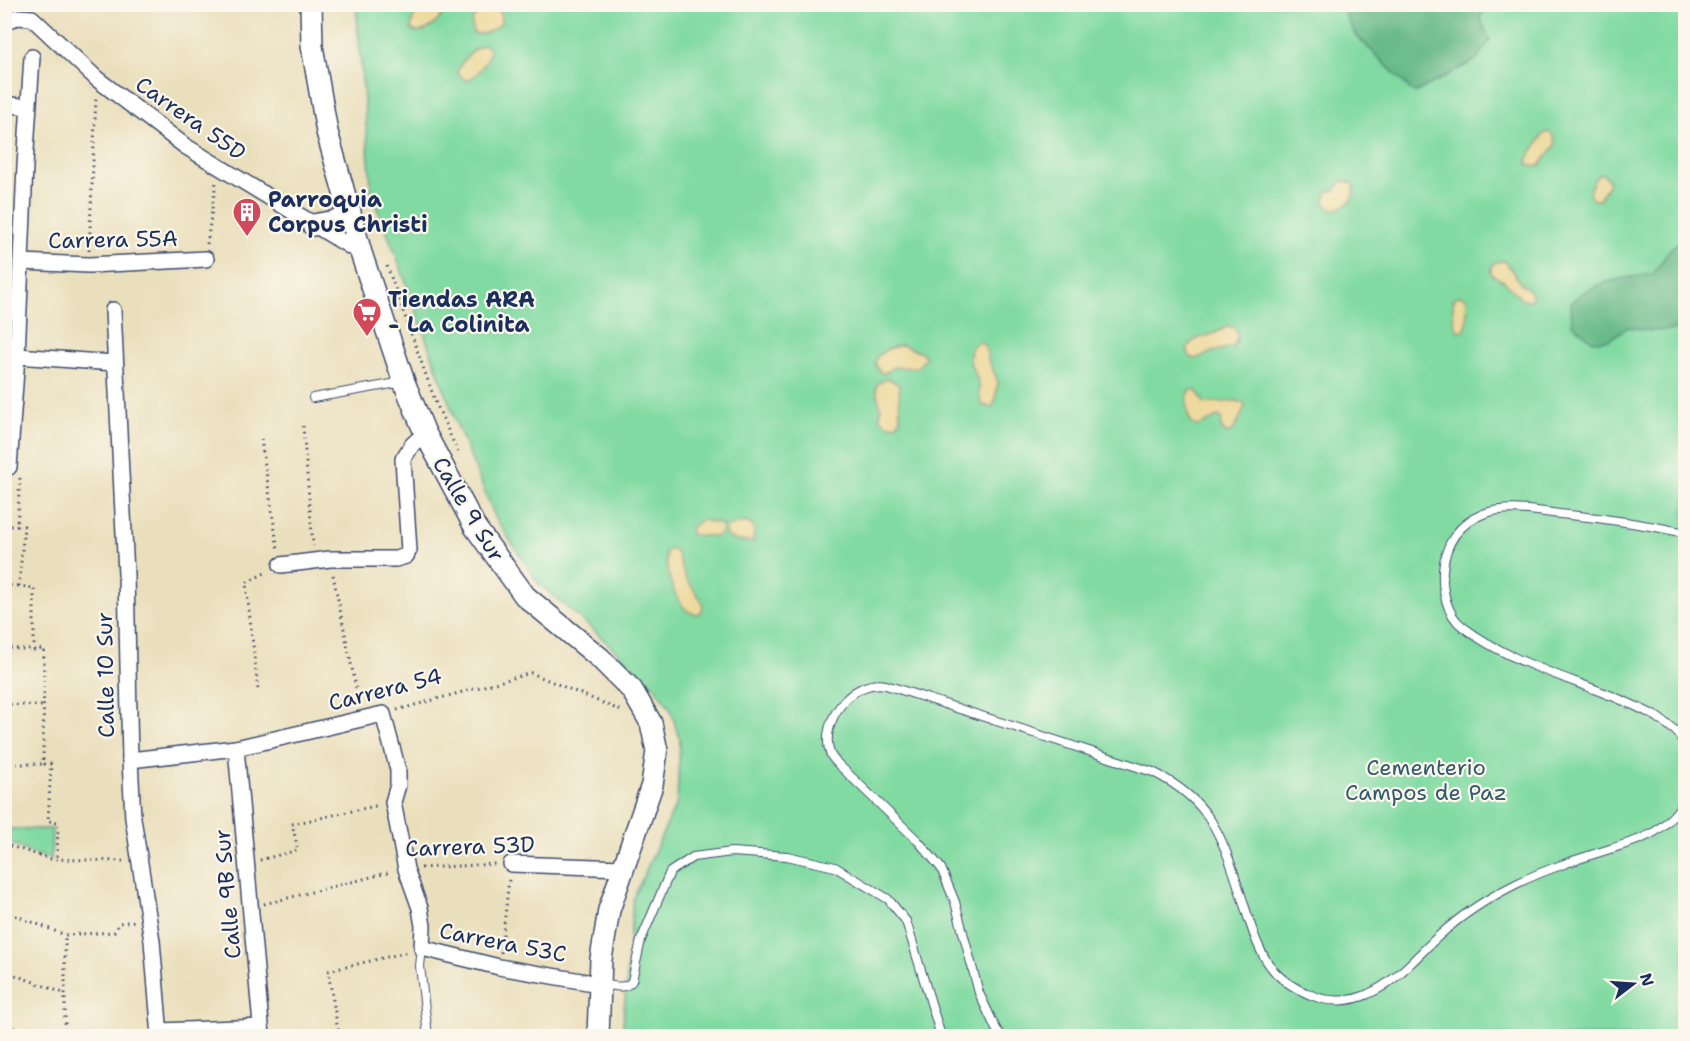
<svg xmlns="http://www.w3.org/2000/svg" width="1690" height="1041" font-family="'Shantell Sans',sans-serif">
	<rect width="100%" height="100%" fill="#fbf7ec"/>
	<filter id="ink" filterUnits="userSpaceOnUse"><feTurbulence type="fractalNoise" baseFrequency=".0167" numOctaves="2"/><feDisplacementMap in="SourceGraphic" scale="12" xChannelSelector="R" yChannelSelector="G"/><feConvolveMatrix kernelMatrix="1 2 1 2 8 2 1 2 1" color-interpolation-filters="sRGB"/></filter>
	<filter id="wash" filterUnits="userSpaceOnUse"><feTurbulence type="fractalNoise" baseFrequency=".008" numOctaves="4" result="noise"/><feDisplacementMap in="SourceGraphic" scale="24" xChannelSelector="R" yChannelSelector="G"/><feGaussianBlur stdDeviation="1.35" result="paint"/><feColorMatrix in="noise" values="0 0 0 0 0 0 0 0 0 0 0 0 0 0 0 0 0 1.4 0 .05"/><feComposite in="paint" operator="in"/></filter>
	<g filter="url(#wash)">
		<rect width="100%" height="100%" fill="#eadfbc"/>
		<g fill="#80daa1" stroke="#4e8480" stroke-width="1.5">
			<path d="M356,5h1329v1031h-1063l11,-137 44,-97 3,-62 -10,-32 -15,-21 -66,-61 -50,-42 -43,-65 -40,-97 -61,-170 -23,-56z"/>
			<path d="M10,829h42l-1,30 -20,-6 -26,-13z"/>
		</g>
		<g fill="#68ba87" stroke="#427472" stroke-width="1.5">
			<path d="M1340,5h145l-5,13 10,22 -14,20 -62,33 -59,-59z"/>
			<path d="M1684,238l1,72 -2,1 -8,19 -24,1 -23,-4 -20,13 -15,1 -21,-17 -1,-22c27,-23 48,-23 82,-28l18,-26z"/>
		</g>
		<g fill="#eeda9e" stroke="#84847e" stroke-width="1.5">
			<path d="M428,4l16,1c2,13 -16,27 -28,27l-5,-3c2,-14 4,-19 17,-25z"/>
			<path d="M485,6l13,2 3,5v10c-8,8 -17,13 -28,10l-1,-13 5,-6 6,-3z"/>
			<path d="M484,45l6,3c0,11 -13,29 -24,33l-9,-9c5,-11 15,-24 27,-27z"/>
			<path d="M1547,132l5,2 4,8 -1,4 -15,19 -6,2 -6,-3v-6l14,-22z"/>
			<path d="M1599,174l6,1 4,8 -10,17h-6l-4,-7 5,-13z"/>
			<path d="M1342,181l11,2c9,29 -41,36 -25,8l7,-1z"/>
			<path d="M1505,261l17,24 8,5 3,8 -4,2 -8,-1 -16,-17 -14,-8v-7l4,-5z"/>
			<path d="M1458,296h6l3,4c-2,11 3,21 -3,31h-6c-6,-10 -5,-21 -5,-32z"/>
			<path d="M1228,326l6,1c5,7 4,12 -1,20l-18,4 -20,8 -5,-2 -3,-7c5,-13 15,-12 26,-16 5,-2 10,-5 15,-8z"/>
			<path d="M980,342l5,3 3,14 10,22 -3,21 -3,5 -10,-2c-5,-11 -1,-18 -4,-24 -6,-15 -10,-16 -7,-33l5,-5z"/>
			<path d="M902,345l22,9 1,5 -8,9 -23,-1 -11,7c-20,-17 5,-26 19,-29z"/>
			<path d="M888,378l11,7 1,35 -4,5c-6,0 -11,0 -14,-5 -5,-7 -1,-3 -1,-10 0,-10 -7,-15 -4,-26z"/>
			<path d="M1191,390h5l8,13 33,-2 6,2 2,4 -10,21 -6,5 -5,-1 -3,-5 1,-9 -3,-2 -20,10 -6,-1c-7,-9 -9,-27 -2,-35z"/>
			<path d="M702,520l18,4 3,2 -3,8 -4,3c-9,-3 -18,1 -25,-4l-1,-5z"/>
			<path d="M745,522l7,3 2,5 -1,12 -16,-1 -10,-4 -2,-5 2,-5z"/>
			<path d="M671,549l5,2 10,28 16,22 1,8 -5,5c-21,1 -34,-46 -32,-63z"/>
		</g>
	</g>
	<g filter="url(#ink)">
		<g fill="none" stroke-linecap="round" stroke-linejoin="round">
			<g stroke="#3a496c" stroke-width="10">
				<g id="lane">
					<path d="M313,398l90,-16"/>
					<path d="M1686,533c-42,-9 -84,-15 -126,-19 -25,-3 -53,-9 -77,0 -25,10 -38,30 -40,56 -1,20 3,44 20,57 58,44 132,56 194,90l20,15 9,14"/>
					<path d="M422,948l-2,18 8,70"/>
					<path d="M603,984c11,2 22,6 29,-3l9,-41 29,-68 23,-15 39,-5 55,4 48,11 53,32 18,22 35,115"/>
					<path d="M1002,1036l-6,-7 -17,-36 -24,-91 -14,-34 -23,-27 -80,-77c-3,-3 -7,-7 -8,-11 -11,-31 22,-75 56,-68l267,87c22,11 44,27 58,49 17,28 26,62 36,93 6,18 12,38 24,53 10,14 25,22 40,28 18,8 40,7 57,-1 29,-12 50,-40 73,-60 22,-20 49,-37 75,-50 30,-15 62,-25 94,-35 15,-5 33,-9 46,-18 11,-8 24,-21 30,-34"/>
				</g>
			</g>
			<g stroke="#3a496c" stroke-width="18">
				<g id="street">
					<path d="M4,22l13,-5 15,1 65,61 88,67 176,107"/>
					<path d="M4,104l24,3"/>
					<path d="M21,262l68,3 117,-6"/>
					<path d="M113,310l13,264 4,186 3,58 19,123 8,95"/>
					<path d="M17,356l97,7"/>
					<path d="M9,467l8,-111 8,-190 7,-109"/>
					<path d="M281,565l49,-6h66l10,-3 3,-6 -6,-91 9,-14 13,-12"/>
					<path d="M236,748l26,288"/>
					<path d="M130,760l106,-12 147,-34 15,56v15l-5,17 13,67 14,39 3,18 -1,22 77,19 100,17"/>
					<path d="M511,864l112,4"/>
					<path d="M160,1031l101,-4"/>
					<path d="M4,1034l9,2"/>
				</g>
			</g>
			<g stroke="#3a496c" stroke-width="24">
				<g id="secondary">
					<path d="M311,4l1,42 15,86 34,121 43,129 21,51 50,94 50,69 75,62 32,32 19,33 6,28 -5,34 -43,125 -8,49 -3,77"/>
					<path d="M313,225l23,-4 14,-10"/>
				</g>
			</g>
			<g stroke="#3a496c" stroke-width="3" stroke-dasharray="1.5 4.5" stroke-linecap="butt">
				<path d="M207,244l9,-62"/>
				<path d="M89,251l7,-152"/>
				<path d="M387,266l49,137 22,50"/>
				<path d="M303,426l10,120"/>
				<path d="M261,439l17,111"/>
				<path d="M20,478l-3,48h7l-5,60 15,2v62l10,-1 -1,115h8l-3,57 10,1 -1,37"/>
				<path d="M4,526h13"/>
				<path d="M333,575l23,113"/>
				<path d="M4,585l15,1"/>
				<path d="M4,648l30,2"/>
				<path d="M258,689l-12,-106 21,-11"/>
				<path d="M4,704l39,2"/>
				<path d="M397,710l134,-37 93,39"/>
				<path d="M4,764h39"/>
				<path d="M4,844l47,15 72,2"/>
				<path d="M260,860l38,-10 -6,-26 88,-19"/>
				<path d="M421,868l74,-4"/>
				<path d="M264,904l127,-32"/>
				<path d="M4,911l61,24 49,-3 5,-9 16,-2"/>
				<path d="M501,953l8,-74"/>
				<path d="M4,971l62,23"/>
				<path d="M65,1036v-101"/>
				<path d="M339,1036l-11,-65 80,-19"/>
			</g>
			<use href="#lane" stroke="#fff" stroke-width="8"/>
			<use href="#street" stroke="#fff" stroke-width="15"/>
			<use href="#secondary" stroke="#fff" stroke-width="21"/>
		</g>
	</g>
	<defs>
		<g id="building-pin" transform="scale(1.5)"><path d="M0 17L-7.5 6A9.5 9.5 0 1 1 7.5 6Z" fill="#d1495b" stroke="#fbf7ec"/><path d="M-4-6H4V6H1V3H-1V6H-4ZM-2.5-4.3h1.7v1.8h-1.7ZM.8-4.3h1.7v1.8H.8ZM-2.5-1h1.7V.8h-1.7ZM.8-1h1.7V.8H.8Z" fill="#fff"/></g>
		<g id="supermarket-pin" transform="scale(1.5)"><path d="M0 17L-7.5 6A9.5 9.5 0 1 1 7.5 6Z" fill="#d1495b" stroke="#fbf7ec"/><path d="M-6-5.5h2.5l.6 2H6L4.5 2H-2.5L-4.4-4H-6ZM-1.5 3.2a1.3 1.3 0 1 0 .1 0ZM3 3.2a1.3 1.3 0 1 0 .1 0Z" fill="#fff"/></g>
	</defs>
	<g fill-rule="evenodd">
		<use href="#building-pin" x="247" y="212"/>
		<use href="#supermarket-pin" x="367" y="312"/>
	</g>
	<g text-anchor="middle" stroke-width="4.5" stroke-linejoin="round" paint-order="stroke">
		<g font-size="22" fill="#1b2f5e" stroke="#fbf7ec">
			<text transform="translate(191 118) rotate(35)" y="8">Carrera 55D</text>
			<text transform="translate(113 239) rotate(-1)" y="8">Carrera 55A</text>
			<text transform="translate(469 509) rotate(59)" y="8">Calle 9 Sur</text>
			<text transform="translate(105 675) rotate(-91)" y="8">Calle 10 Sur</text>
			<text transform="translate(385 689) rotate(-14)" y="8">Carrera 54</text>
			<text transform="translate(470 846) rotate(-2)" y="8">Carrera 53D</text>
			<text transform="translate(227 894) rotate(-95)" y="8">Calle 9B Sur</text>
			<text transform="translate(503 942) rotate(11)" y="8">Carrera 53C</text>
		</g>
		<g font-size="22" font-weight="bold" fill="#1b2f5e" stroke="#fbf7ec" text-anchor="start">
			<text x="268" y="207">Parroquia<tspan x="268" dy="25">Corpus Christi</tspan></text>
			<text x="388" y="307">Tiendas ARA<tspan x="388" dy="25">- La Colinita</tspan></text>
		</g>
		<g font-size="22" fill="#345a6f" stroke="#fbf7ec">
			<text x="1426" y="775">Cementerio<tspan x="1426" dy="25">Campos de Paz</tspan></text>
		</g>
	</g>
	<rect width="1690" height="1041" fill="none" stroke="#fbf7ec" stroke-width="24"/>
	<g transform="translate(1633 984) rotate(73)" stroke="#fbf7ec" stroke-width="4.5" paint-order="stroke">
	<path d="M0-4.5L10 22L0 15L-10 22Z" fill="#1b2f5e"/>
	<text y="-9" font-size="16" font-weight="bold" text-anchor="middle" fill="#1b2f5e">N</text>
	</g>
</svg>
